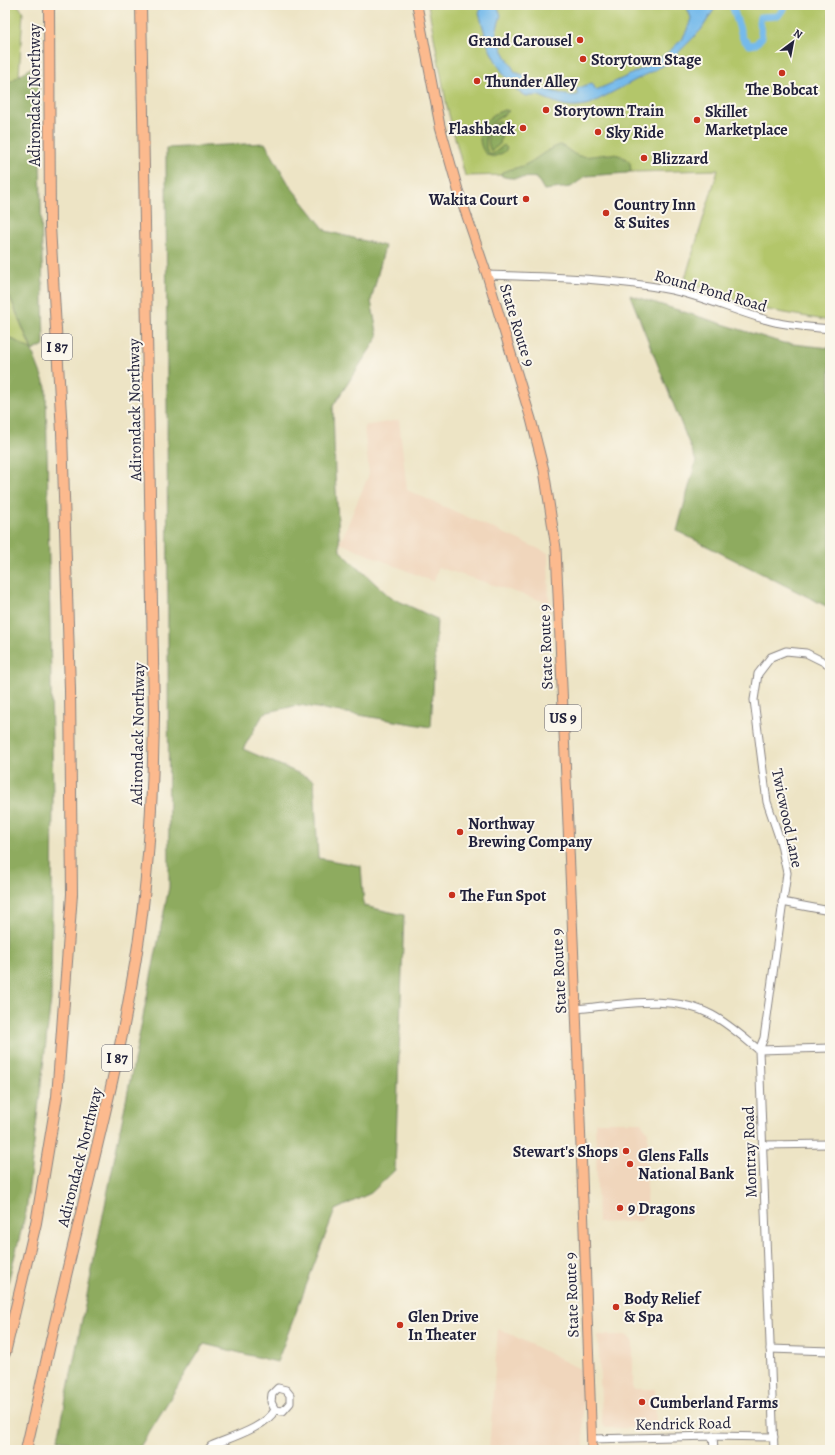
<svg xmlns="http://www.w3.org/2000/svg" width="835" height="1455" font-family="Alegreya,serif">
	<rect width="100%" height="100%" fill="#fbf7ec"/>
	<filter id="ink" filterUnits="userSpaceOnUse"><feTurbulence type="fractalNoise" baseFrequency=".025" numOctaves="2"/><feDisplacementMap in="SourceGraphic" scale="8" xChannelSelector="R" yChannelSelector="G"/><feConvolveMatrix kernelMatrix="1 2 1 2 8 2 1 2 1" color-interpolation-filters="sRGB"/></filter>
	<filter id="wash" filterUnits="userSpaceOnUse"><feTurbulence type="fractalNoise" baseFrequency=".012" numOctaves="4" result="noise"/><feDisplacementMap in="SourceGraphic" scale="16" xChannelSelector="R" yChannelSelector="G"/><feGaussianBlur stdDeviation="0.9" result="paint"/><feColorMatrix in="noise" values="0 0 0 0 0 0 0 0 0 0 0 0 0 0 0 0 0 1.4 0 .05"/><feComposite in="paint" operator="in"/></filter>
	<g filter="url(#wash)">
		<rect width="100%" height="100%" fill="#ede4c5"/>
		<g fill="#f0d6bc">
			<path d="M399,420l8,70 141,63 1,50 -111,-36 -4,15 -94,-39 29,-69 -5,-48z"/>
			<path d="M595,1122h46l7,11 -2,80 -5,8 -43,2z"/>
			<path d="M498,1328l84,42 2,80h-95z"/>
			<path d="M598,1335h28l7,6v48h22l1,39h-50l-4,-4z"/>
		</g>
		<g fill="#b3c66a" stroke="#6a7452">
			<path d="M5,5h13l5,7 -4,64 -11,8 -3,-2z"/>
			<path d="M428,5h402v316l-73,-13 -73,-26 34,-112 -253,6 -18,-69z"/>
			<path d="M5,297h5l22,54 -27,-16z"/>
		</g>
		<g fill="#8eab5e" stroke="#58664c">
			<path d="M38,63l6,282 -12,6 14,36 7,413 -2,199 -25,213 -21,82v-959l27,15 -22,-53h-5v-215l3,1z"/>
			<path d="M505,110l4,1 -23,16v21l3,6h4l11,-9 3,3c-2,5 -5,5 -9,7 -18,10 -32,-35 7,-45z"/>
			<path d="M500,121l2,9 -2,14 -9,7c-3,-4 -3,-15 -3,-20l4,-6z"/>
			<path d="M265,143l25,43 36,45 59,15 -14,55 7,36 -45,69 2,68 5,77 50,46 47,22 -6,108 -132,-22 -35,8 -21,36 71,31 4,78 43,8 3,40 40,9 -9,255 -24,23 -36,17 -58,152 -73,-18 -66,106h-48l-32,-11 111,-552 -3,-739z"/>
			<path d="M560,145c7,2 11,9 19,11 18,3 37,-10 51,7l1,8 -4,2 -41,3 -15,11 -27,3 -7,-12c-11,-2 -28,3 -37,-3 7,-7 18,-6 27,-11 11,-6 20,-15 33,-19z"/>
			<path d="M630,295l153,48 47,5v260l-153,-77 19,-70z"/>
		</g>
		<path fill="#74baeb" stroke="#4b6e93" d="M483,5h14l4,10 -5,17 7,19 12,21 8,3 13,12 34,9 8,-1 -2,-6 16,-6 4,7c24,-10 65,-28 83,-48 6,-6 10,-16 12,-24l-5,-13h29v3l-14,22 -33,33 -78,41c-22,5 -28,1 -48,-7 -5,-3 -10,0 -15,-1 -17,-3 -37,-45 -44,-61l2,-1 -6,-21z"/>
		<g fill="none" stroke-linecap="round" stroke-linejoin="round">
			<path stroke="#74baeb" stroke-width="7" d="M732,5l11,34 7,6 6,-1 6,-7 -3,-15 1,-5 18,-1 8,-11"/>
		</g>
	</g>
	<g filter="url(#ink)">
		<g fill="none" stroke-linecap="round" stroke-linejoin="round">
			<g stroke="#888380" stroke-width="9">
				<g id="minor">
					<path d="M487,275c61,2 124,3 185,15 33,7 63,21 95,30 20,6 42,7 63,9"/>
					<path d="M830,665l-24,-12 -20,-2 -15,6 -13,17 -4,26 13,102 13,38 7,33 -23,165 -5,12 71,-2"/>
					<path d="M782,902l48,9"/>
					<path d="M576,1009c44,-4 95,-16 136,6 17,9 32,23 47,35l15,400"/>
					<path d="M763,1145l67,-1"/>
					<path d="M770,1349l60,2"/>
					<path d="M278,1388l8,2 4,5v8l-7,8 -8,-1 -4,-8 1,-8z"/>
					<path d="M713,1436l1,14"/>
					<path d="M592,1439l121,-3 61,1"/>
					<path d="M208,1450l3,-4c18,-8 54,-18 64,-36"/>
				</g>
			</g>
			<g stroke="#888380" stroke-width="11">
				<path id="major" d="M417,5l23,121 18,64 29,85 44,144 13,51 12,78 20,461 16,441"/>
			</g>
			<g stroke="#888380" stroke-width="12">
				<g id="highway">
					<path d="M5,1353l31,-130 21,-126 15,-203 -2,-205 -8,-257 -12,-206 -1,-221"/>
					<path d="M26,1450c17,-74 33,-147 51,-220 19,-81 40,-161 54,-243 17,-90 22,-182 23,-274l-13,-708"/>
				</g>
			</g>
			<use href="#minor" stroke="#fff" stroke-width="7"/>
			<use href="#major" stroke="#fcba8e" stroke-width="9"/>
			<use href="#highway" stroke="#fcba8e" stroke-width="10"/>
		</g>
	</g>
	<g fill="#c8321e" stroke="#fbf7ec" stroke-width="1.5">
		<circle cx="580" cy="40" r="4"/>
		<circle cx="583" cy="59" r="4"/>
		<circle cx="782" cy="73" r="4"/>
		<circle cx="477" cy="81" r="4"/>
		<circle cx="546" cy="110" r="4"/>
		<circle cx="697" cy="120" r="4"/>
		<circle cx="523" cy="128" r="4"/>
		<circle cx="598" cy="132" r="4"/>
		<circle cx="644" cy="158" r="4"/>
		<circle cx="526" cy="199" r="4"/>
		<circle cx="606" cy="213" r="4"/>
		<circle cx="460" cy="832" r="4"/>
		<circle cx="452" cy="895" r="4"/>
		<circle cx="626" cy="1151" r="4"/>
		<circle cx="630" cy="1164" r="4"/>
		<circle cx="620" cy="1208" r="4"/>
		<circle cx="616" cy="1307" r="4"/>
		<circle cx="400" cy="1325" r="4"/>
		<circle cx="642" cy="1402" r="4"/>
	</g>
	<g text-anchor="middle" stroke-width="4" stroke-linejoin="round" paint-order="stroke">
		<g fill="#fbf7ec" stroke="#636270" stroke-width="1">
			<rect x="42" y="334" width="30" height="26" rx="3"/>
			<rect x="545" y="705" width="36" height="26" rx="3"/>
			<rect x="102" y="1045" width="30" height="26" rx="3"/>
		</g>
		<g font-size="15" font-weight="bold" fill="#22223b">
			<text x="57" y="352">I 87</text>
			<text x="563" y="723">US 9</text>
			<text x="117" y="1063">I 87</text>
		</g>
		<g font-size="16" font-weight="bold" fill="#22223b" stroke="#fbf7ec" text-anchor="start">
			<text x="572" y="46" text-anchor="end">Grand Carousel</text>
			<text x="591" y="65">Storytown Stage</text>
			<text x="485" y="87">Thunder Alley</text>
			<text x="782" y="95" text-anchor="middle">The Bobcat</text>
			<text x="554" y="116">Storytown Train</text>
			<text x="705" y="117">Skillet<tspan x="705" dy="18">Marketplace</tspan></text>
			<text x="515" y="134" text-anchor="end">Flashback</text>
			<text x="606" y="138">Sky Ride</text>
			<text x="652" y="164">Blizzard</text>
			<text x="518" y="205" text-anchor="end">Wakita Court</text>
			<text x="614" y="210">Country Inn<tspan x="614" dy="18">&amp; Suites</tspan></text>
			<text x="468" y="829">Northway<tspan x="468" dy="18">Brewing Company</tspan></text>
			<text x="460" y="901">The Fun Spot</text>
			<text x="618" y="1157" text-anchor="end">Stewart's Shops</text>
			<text x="638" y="1161">Glens Falls<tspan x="638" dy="18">National Bank</tspan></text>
			<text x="628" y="1214">9 Dragons</text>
			<text x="624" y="1304">Body Relief<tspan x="624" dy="18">&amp; Spa</tspan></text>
			<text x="408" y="1322">Glen Drive<tspan x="408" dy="18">In Theater</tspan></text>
			<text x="650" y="1408">Cumberland Farms</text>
		</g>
		<g font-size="16" fill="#22223b" stroke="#fbf7ec">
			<text transform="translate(34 95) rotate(-90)" y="6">Adirondack Northway</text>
			<text transform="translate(711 290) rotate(16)" y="6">Round Pond Road</text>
			<text transform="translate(518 325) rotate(73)" y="6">State Route 9</text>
			<text transform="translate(134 410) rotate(-91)" y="6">Adirondack Northway</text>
			<text transform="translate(545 647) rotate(-92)" y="6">State Route 9</text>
			<text transform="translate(137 734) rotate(-89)" y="6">Adirondack Northway</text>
			<text transform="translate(788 818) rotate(78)" y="6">Twicwood Lane</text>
			<text transform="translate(558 971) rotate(-93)" y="6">State Route 9</text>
			<text transform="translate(749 1152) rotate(-92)" y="6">Montray Road</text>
			<text transform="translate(79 1157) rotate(-76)" y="6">Adirondack Northway</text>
			<text transform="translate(571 1295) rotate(-92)" y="6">State Route 9</text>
			<text transform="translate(683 1423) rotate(-1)" y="6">Kendrick Road</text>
		</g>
	</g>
	<rect width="835" height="1455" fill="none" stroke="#fbf7ec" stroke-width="20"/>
	<g transform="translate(793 42) rotate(32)" stroke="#fbf7ec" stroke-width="3" paint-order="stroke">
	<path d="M0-3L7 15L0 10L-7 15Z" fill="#22223b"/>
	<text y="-6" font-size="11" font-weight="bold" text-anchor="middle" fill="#22223b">N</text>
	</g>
</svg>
